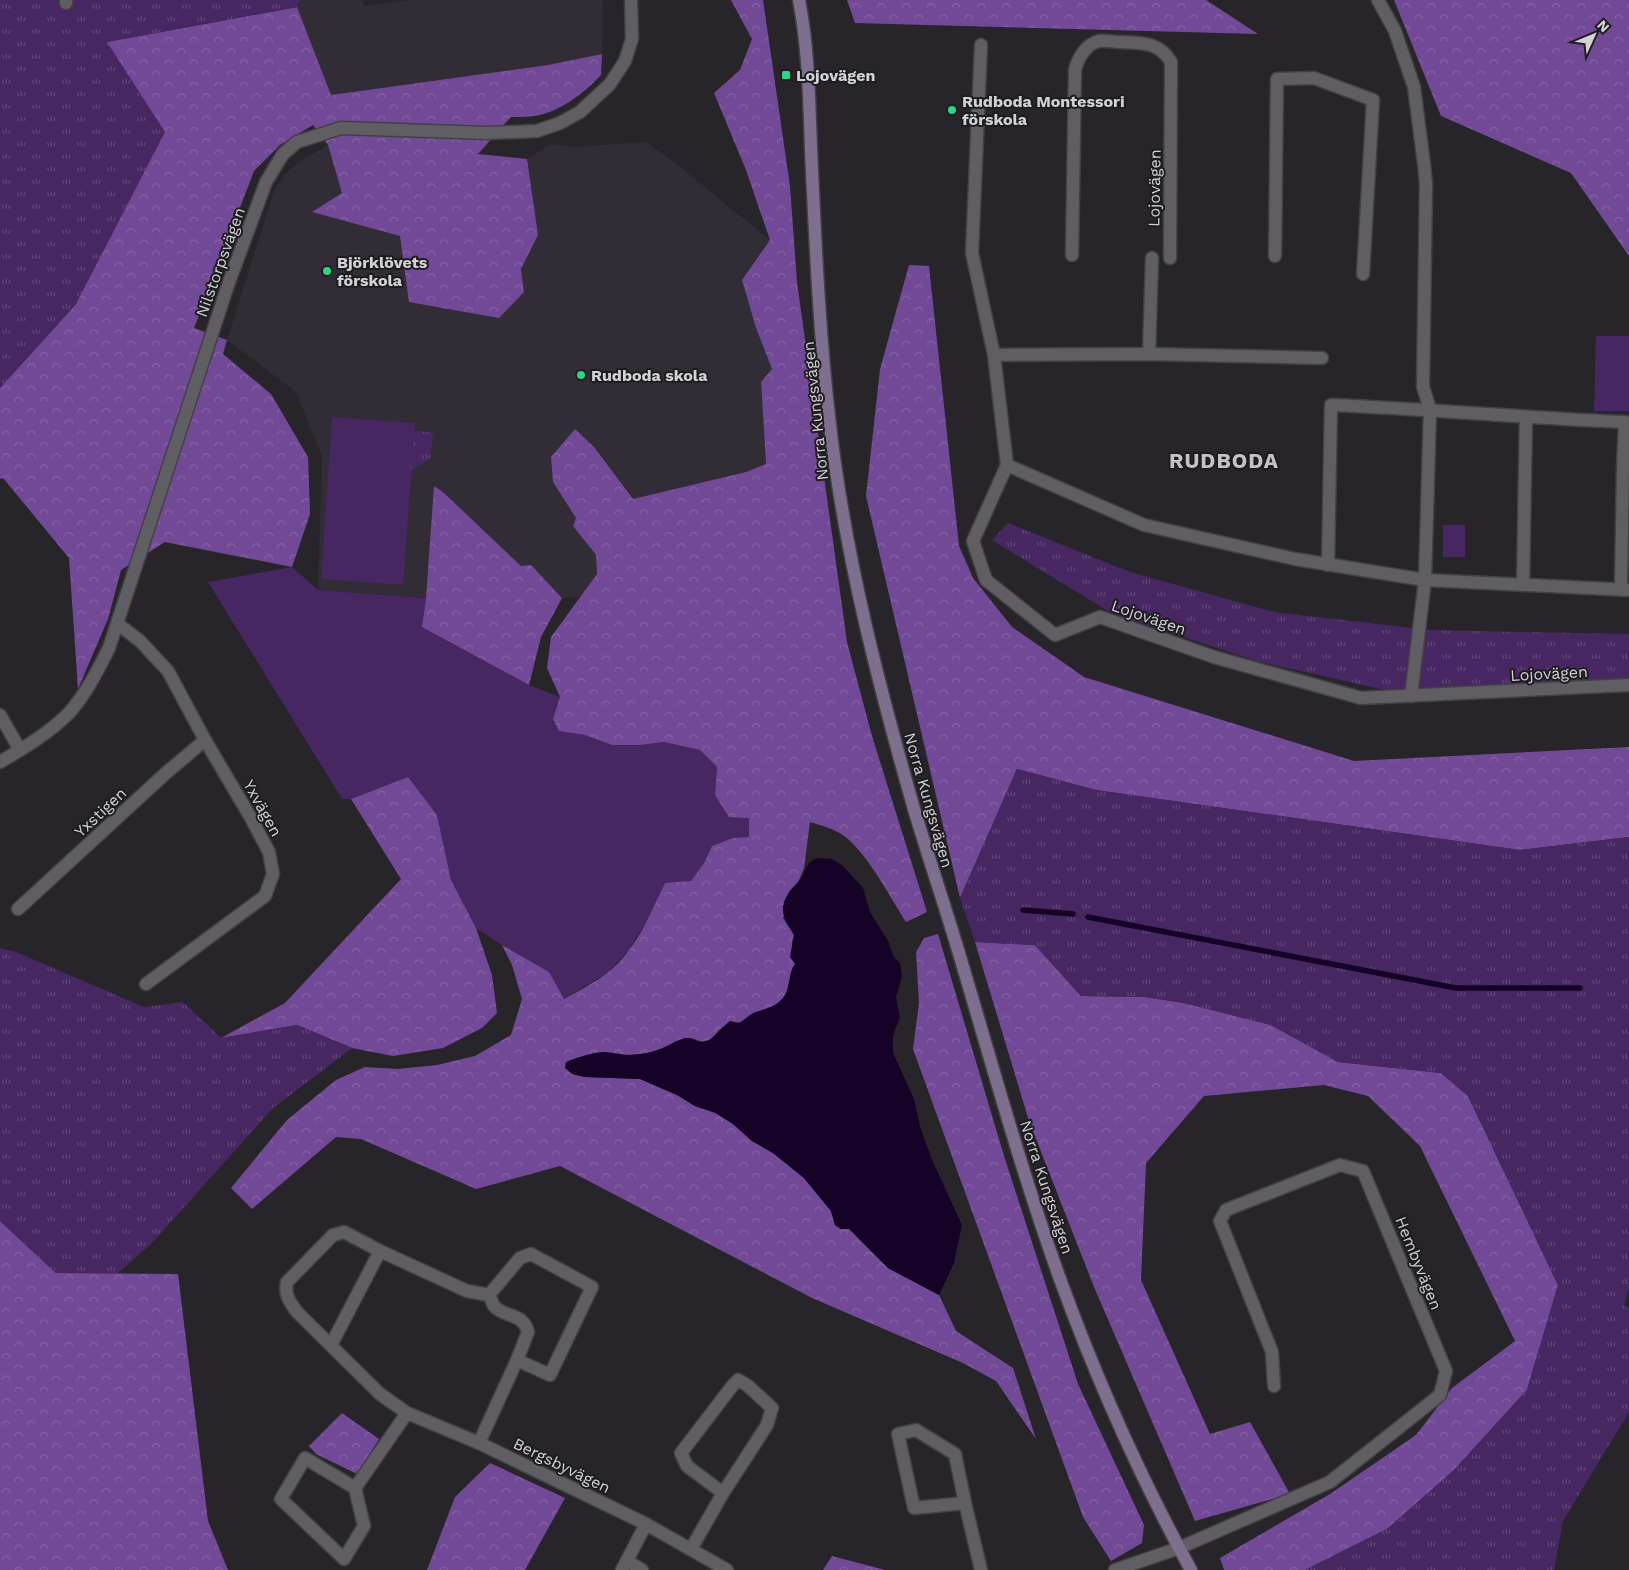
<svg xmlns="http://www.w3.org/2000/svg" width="1629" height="1570" font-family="'Work Sans',sans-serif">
	<defs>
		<pattern id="forest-crowns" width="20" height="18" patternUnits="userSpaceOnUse" patternTransform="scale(1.25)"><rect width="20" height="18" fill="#724997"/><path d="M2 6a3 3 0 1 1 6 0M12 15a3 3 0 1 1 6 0" fill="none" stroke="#8562a5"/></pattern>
		<pattern id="park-tufts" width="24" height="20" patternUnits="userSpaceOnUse" patternTransform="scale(1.25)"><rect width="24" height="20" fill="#462761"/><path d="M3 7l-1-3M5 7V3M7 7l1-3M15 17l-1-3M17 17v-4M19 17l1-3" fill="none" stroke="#604577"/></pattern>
	</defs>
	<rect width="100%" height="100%" fill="#27252a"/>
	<g fill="#312c36">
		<path d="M300,0h63l1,6 49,-6h190l-1,54 -54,11 -217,30 -34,-88z"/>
		<path d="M646,142l28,20 96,78 -28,40 14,48 16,41 -11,13 5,82 -20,8 -113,27 -58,-70 -24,28 2,25 23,36 -3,8 23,29 1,20 -16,22 -19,1 -31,-33 -10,1 -77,-73 -9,-6 -9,111 -108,-8 4,-134 -26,-64 -69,-52 47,-149 10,-16 16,-14 28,-16 14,48 -29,19 87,24 124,56 -3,-23 16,-34 -10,-76 24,-15 24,3z"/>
	</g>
	<g fill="#462761">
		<path d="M1596,336h33v75h-35z"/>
		<path d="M332,417l83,6 -12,162 -82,-6z"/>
		<rect x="1443" y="525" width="22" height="32"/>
		<path d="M292,567l26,23 108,8 -4,29 107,58 31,12 -7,22 6,12 26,4 27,10h28l24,-3 36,8 17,17 -2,28 34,23v19l-16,1 -21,8 -8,17 -13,18 -43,38 -19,31 -22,23 -44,26 -14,-27 -47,-27 -26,-17 -25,-48 -14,-65 -29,-38 -57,22h-9l-134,-217z"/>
	</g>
	<g fill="url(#forest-crowns)">
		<path d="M731,0h32l27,186 7,96 50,360 25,94 55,176 -21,10c-16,-25 -35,-62 -57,-82 -10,-10 -26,-14 -39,-18l-6,46 -21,50 11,17 -2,7 4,22c-9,9 -5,26 -14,35 -8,9 -17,9 -27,14 -6,2 -11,8 -17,10 -4,2 -10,1 -15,4 -6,3 -9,12 -17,14 -7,2 -12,-4 -19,-3 -10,2 -19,9 -28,12 -17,6 -37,7 -54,2l-33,22 13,3 55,2 37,16 18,11 20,7 18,11 19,17 21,12 31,25 27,33 4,14 6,4 8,-1 39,40 51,27 17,36 57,37 23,71 -40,-58 -33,-18 -151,-65 -252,-132 -84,23 -115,-50 -25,-2 -84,72 -21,-21 56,-68 49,-40 29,-13 33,2 39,-4 38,-9 36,-21 11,-36 -10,-34 -10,-20 47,27 15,27c14,-8 30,-16 43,-26 29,-22 43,-59 58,-90l26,-2 13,-18 8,-17 21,-8 16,-1v-19l-20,-1 -14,-22 2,-28 -17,-17 -36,-8 -24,3h-28l-27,-10 -26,-4 -6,-12 7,-22 -13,-29 4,-31 46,-63 -1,-19 -23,-29 3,-8 -23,-36 -2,-25 24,-28 19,18 39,52 113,-27 20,-8 -5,-82 11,-13 -16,-41 -14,-48 28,-40 -24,-70 -32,-77 26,-23 12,-31z"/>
		<path d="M847,0h359l52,34 -403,-11z"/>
		<path d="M1394,0h235v256l-58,-83 -130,-57z"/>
		<path d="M297,7l34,88 217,-30 54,-11 -1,21c-17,18 -41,37 -66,41 -8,1 -17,1 -24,1l-33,37 49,5 11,76 -17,34 3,23 -25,26 -90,-16 -9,-66 -88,-24 30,-19 -14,-48 -15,-20 -33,20 -26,26 -60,157 33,12 -4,14 48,40 37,63 2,57 -18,53 -127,-25 -44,28 -13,49 -30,70 -9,-131 -66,-80 -3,1v-91l76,-84 31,-262z"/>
		<path d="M909,265l20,1 30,280 14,32 39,49 72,50 270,84 275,-14v90l-109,13 -424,-60 -79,-21 -57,129 -94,-402 14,-127z"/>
		<path d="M434,486l10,7 77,73 10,-1 31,33 -21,39 -12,48 -107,-58 4,-29z"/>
		<path d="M408,777l29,38 14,65 25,48 16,47 5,38 -15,15 -39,20 -50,8 -41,-8 -55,-23 -76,13 64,-35 116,-124 -50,-80z"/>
		<path d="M938,934l66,222 74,228 66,141 -2,18 -31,18 -28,-44 -170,-468 6,-46 -3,-51 8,-14z"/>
		<path d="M975,942l60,3 46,51 64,1 39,6 87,22 67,37 103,11 27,23 90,189 -31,105 -73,80 -67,59 -82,41h-81l-4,-12 110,-64 86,-59 36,-47 63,-47 -95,-195 -52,-50 -44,-11 -120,11 -58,67 -5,117 69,154 40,-12 40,72 -95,27 -101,-234 -65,-166z"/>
		<path d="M0,1221l56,52 122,1 30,247 20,49h-228z"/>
		<path d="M342,1413l37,26 -22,35 -41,-20 -7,-8z"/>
		<path d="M490,1463l75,35 -40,72h-98l28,-73z"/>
		<path d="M832,1556l53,14h-62z"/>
	</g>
	<g fill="url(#park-tufts)">
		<path d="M0,0h300l-3,7 -190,35 58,90 -89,172 -76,84z"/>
		<path d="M414,430l19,3 -3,26 -19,11z"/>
		<path d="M1008,523l122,49 144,40 156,18 199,4v45l-244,11 -128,-29 -144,-47 -121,-74z"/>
		<path d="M1017,769l79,21 424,60 109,-13v451l-5,17 5,4v103l-66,109 -9,49h-249l82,-41 67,-59 73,-80 31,-105 -90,-189 -27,-23 -103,-11 -67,-37 -87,-22 -39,-6 -64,-1 -46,-51 -60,-3 -15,-44z"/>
		<path d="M0,948l16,4 128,55 39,-5 38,36 76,-13 55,23 -79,60 -121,135 -34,30h-62l-56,-52z"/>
	</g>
	<path fill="#160226" d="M817,858l15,1 11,7 20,22 7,24 18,29 6,16 6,6 2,13 -6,21 4,20 -7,19v17l21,46 6,27 12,34 30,65 -8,38 -15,32 -51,-27 -39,-39h-8l-6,-4 -4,-14 -27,-33 -31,-25 -21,-12 -19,-17 -17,-11 -21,-7 -18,-11 -37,-16 -55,-2 -13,-3 -7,-6 1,-6c12,-5 25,-9 37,-10 9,0 18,3 27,3 10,-1 21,-2 30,-6 9,-3 16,-9 25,-11 8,-1 14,6 22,3 9,-4 15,-14 23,-20l10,2c5,-4 10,-9 16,-11 11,-4 21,-5 28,-15 7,-10 4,-24 11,-33l-5,-7 4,-22c-8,-15 -17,-23 -6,-41 3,-6 9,-10 13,-15 5,-9 5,-17 16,-21z"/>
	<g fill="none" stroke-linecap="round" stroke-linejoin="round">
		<g stroke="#160226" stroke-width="5.5">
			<path d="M1023,910l50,4"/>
			<path d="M1088,917l368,71h124"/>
		</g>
		<g stroke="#424144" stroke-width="15">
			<g id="minor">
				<path d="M1378,0l17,31 19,56 10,77 2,20 -3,203 7,22 -5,171 -14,116"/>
				<path d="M66,3v-3"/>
				<path d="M981,45l-9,208 22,102 13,110 -34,76 13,39 69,55 45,-18 114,40 147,41 268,-13"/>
				<path d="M1072,255l3,-185c3,-12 11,-26 24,-29 6,-1 14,1 20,1 21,1 40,-1 52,20l-1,196"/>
				<path d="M1275,256l2,-177 37,-1 59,22 -10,174"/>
				<path d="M1149,354l3,-96"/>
				<path d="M994,355l155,-1 173,4"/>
				<path d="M1007,465l137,60 151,34 130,21 204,10"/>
				<path d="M1328,565l3,-160c98,4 196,13 294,17l-2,46h6"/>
				<path d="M1523,585l3,-168"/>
				<path d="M1621,589l2,-121"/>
				<path d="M118,624l22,17 28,30 37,69 46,78 18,34 4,22 -8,22 -119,88"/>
				<path d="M0,715l20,35"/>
				<path d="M0,762c24,-14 49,-29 69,-49 17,-19 29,-43 40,-65l120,-366 37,-100 17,-28 14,-12 44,-14 146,5 50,-2 23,-8 20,-11 30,-28 15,-23 7,-22 -1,-39"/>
				<path d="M18,909l148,-136 39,-33"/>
				<path d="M380,1251l87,40 22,4"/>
				<path d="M331,1345l49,-94 -36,-19 -11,3 -46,47c-3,13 3,20 10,30l83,82 27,19 72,30 167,81 81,46"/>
				<path d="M916,1430l39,24 10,49 -51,5 -16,-74z"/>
				<path d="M479,1443l38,-83 33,15 42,-88 -61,-33 -11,4 -31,37c2,3 3,8 5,11 10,12 29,6 34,26l-11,28"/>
				<path d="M355,1488l9,38 -20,33 -63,-60 24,-41 50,30 52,-75"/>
				<path d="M965,1503l16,67"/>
				<path d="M691,1549l32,-56 44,-68 5,-17 -25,-23 -9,-5 -5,5 -52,68 6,13 36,27"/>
				<path d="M627,1561l15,9"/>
				<path d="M622,1570l24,-46"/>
				<path d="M1115,1570l64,-22 151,-66 110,-87 6,-24 -83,-200 -23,-6 -114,45 -6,11 52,131 2,34"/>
			</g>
		</g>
		<g stroke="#424144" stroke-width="15">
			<path id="secondary" d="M799,0c11,56 10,114 13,171 4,85 8,170 18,254 15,130 48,258 84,384 14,47 30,94 44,141 33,110 63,221 102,329 36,99 80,198 131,291"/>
		</g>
		<use href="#minor" stroke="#605e63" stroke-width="12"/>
		<use href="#secondary" stroke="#7e6f8e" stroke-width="12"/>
	</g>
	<g fill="#25d886" stroke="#1e1c20" stroke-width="2">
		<rect x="781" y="70" width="10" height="10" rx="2.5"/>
		<circle cx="952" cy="110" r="5"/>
		<circle cx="327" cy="271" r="5"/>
		<circle cx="581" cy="375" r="5"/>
	</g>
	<g text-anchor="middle" stroke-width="4" stroke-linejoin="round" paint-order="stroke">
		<g font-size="16" font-weight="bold" fill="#d2d1d4" stroke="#1e1c20" text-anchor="start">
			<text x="796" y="81">Lojovägen</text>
			<text x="962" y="107">Rudboda Montessori<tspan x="962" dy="18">förskola</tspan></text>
			<text x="337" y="268">Björklövets<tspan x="337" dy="18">förskola</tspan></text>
			<text x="591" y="381">Rudboda skola</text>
		</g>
		<g font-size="16" fill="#d2d1d4" stroke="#1e1c20">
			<text transform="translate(1154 188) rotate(-89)" y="6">Lojovägen</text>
			<text transform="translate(220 262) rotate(-70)" y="6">Nilstorpsvägen</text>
			<text transform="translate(815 411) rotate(-96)" y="6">Norra Kungsvägen</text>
			<text transform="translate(1149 617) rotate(19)" y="6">Lojovägen</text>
			<text transform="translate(1549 673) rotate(-3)" y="6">Lojovägen</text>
			<text transform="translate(929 800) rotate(74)" y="6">Norra Kungsvägen</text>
			<text transform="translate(263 808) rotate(61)" y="6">Yxvägen</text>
			<text transform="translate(100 812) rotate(-43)" y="6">Yxstigen</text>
			<text transform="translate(1047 1187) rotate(72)" y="6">Norra Kungsvägen</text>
			<text transform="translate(1419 1263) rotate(68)" y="6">Hembyvägen</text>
			<text transform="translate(562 1465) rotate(26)" y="6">Bergsbyvägen</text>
		</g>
		<g font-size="21" font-weight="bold" letter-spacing="1" fill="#c4c1c7" stroke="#1e1c20">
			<text x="1224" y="468">RUDBODA</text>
		</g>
	</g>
	<g transform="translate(1594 35) rotate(46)" stroke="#1e1c20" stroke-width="4" paint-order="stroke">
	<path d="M0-4L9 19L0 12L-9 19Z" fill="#d2d1d4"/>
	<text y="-8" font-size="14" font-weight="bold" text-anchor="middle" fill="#d2d1d4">N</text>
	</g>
</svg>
